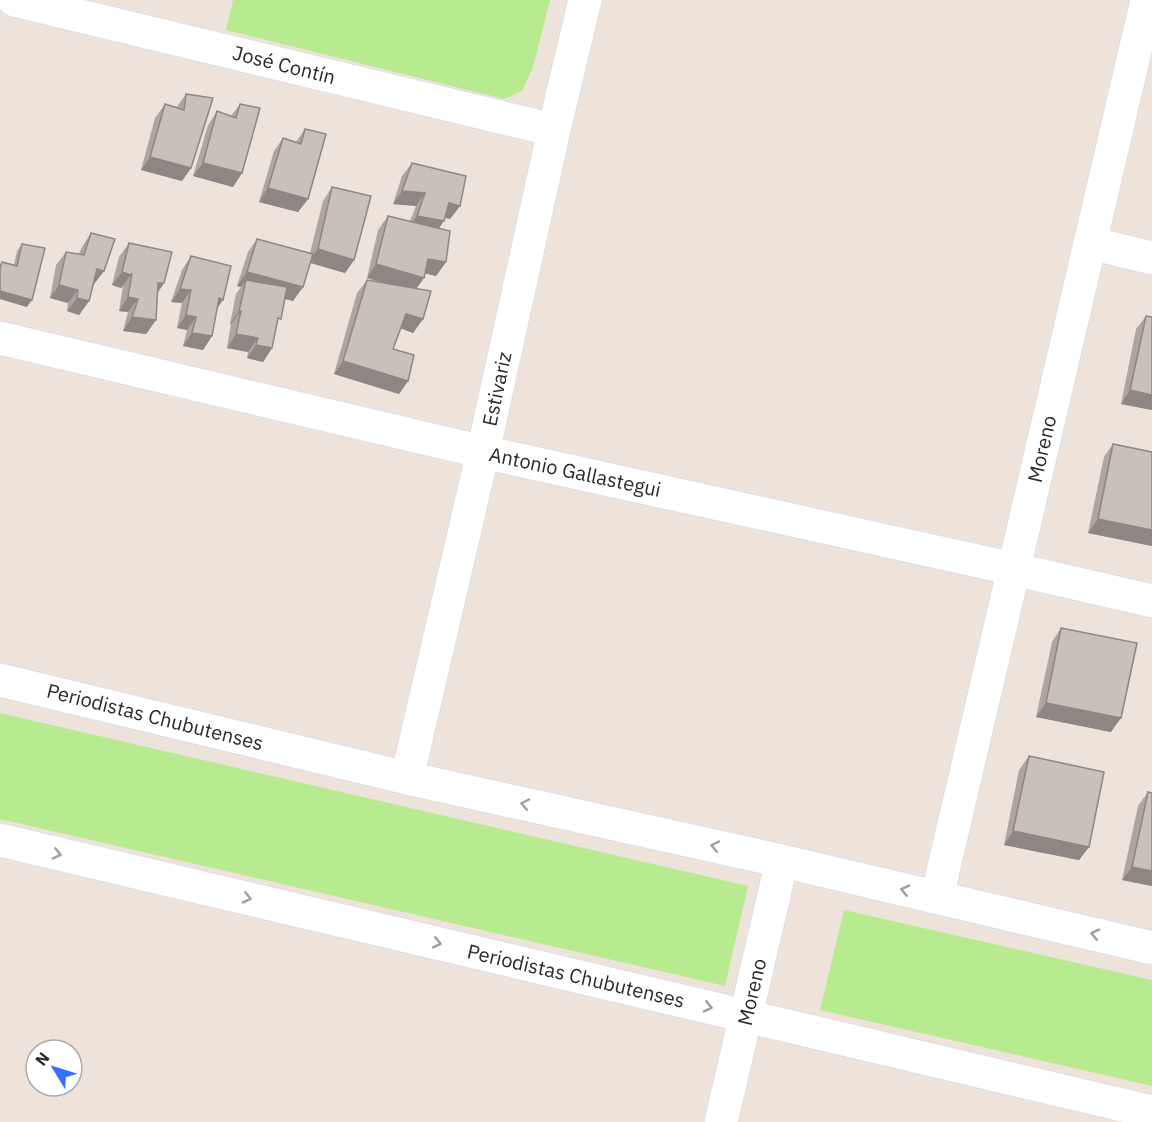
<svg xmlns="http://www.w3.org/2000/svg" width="1152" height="1122" font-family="'IBM Plex Sans',sans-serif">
	<rect width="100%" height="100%" fill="#eee3da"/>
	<g fill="#b8eb8f">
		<path d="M233,0h317l-17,67 -11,24 -18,8 -278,-69z"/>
		<path d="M0,713l748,173 -23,100 -725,-167z"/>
		<path d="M844,910l308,70v106l-332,-76z"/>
	</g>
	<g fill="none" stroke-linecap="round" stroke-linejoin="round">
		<g stroke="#cfd5e4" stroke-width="34">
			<g id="minor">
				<path d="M14,0l540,130"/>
				<path d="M1090,243l62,15"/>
				<path d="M0,338l483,114 531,117 138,32"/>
				<path d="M937,897l210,-897"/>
				<path d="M721,1122l61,-261"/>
			</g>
		</g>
		<g stroke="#cfd5e4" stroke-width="34">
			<g id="tertiary">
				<path d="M0,680l407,98 375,83 370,87"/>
				<path d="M407,778l76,-326 71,-322 31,-130"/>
				<path d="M0,840l1152,272"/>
			</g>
		</g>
		<use href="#minor" stroke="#fff" stroke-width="33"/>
		<use href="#tertiary" stroke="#fff" stroke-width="33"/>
	</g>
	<g fill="#ada59f">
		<path d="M186,94l5,74 -9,13 -41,-11 14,-52 10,-14 11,4z"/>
		<path d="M240,104l2,69 -9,14 -40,-11 15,-51 9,-14 14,5z"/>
		<path d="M305,129l3,70 -10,13 -39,-10 15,-51 9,-13 13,4z"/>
		<path d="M412,163l48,43 -10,13 -5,-1 -6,10 7,34 -10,14 -11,-3 -1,5 -8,10 7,31 -10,14 -12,-5 -8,21 15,32 -9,13 -65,-20 23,-81 10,-13 17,3 -17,-5 11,-48 10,-14 22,5 6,-15 -23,-2 9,-28z"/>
		<path d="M332,187l22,73 -9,13 -35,-10 -7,24 -10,14 -8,-2 -9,27 -4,22 -9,14 -16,-4 1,-6 -21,-4 4,-24h-1l6,-30 5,-7 -4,-1 11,-34 9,-13 53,14 13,-52z"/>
		<path d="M91,233l13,38 -10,13h-1l-4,17 -10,14 -12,-4 1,-8 -18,-5 6,-33 10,-13 13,2 3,-7z"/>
		<path d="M129,243l29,49 -2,28 -10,14 -23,-3 5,-19 -9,-1 4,-25 -2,2 -9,-3 7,-28z"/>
		<path d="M22,244l5,63 -27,-8v-34l2,-3 12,3 3,-14z"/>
		<path d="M191,256l26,52 -5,28 -9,14 -20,-4 4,-16 -10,-2 5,-25 -11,-1 11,-32z"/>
		<path d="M1146,316l6,94 -31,-6 15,-75z"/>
		<path d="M1113,444l39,8v94l-64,-13 16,-76z"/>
		<path d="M1061,628l50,104 -75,-15 16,-75z"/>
		<path d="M1029,756l60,91 -10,13 -75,-15 15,-75z"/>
		<path d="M1148,792l4,1v93l-30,-6 16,-74z"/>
	</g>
	<g fill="#8d8682">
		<path d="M150,157l41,11 -9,13 -41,-11z"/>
		<path d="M203,163l39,10 -9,14 -40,-11z"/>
		<path d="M268,188l40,11 -10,13 -39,-10z"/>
		<path d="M402,191l23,2 -9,13 -23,-2z"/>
		<path d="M449,203l11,3 -10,13 -10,-3z"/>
		<path d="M417,216l27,5 -9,13 -28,-4z"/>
		<path d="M318,249l36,11 -9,13 -37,-11z"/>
		<path d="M428,259l18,3 -10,14 -17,-4z"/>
		<path d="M376,264l48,14 -10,14 -47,-14z"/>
		<path d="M97,269l7,2 -10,13 -7,-1z"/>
		<path d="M122,272l10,1 -11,15 -9,-3z"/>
		<path d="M247,272l56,15 -10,14 -49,-13 2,-8 -5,7 -4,-1z"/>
		<path d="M158,283h6l-9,14z"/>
		<path d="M59,285l19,5 -10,13 -18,-5z"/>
		<path d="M180,289l11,1 -9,13 -11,-1z"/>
		<path d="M0,291l32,9 -5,7 -27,-8z"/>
		<path d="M128,297l10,2 -10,13 -9,-1z"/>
		<path d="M77,298l12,3 -10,14 -12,-4z"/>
		<path d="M219,298l4,2 -9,13z"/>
		<path d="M239,311h2l-10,13h-1z"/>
		<path d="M406,314l17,5 -10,14 -16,-6z"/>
		<path d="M186,315l10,2 -9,13 -10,-2z"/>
		<path d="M132,317l24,3 -10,14 -23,-3z"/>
		<path d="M192,333l20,3 -9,14 -20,-4z"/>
		<path d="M236,334l22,4 -10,14 -21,-4z"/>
		<path d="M256,345l16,3 -9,14 -16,-4z"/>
		<path d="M343,361l65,20 -9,13 -65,-20z"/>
		<path d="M1130,390l22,5v15l-31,-6z"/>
		<path d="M1098,519l54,11v16l-64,-13z"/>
		<path d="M1046,703l75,15 -10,14 -75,-15z"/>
		<path d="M1013,831l76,16 -10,13 -75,-15z"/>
		<path d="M1132,867l20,4v15l-30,-6z"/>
	</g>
	<g fill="#c9c0b9" stroke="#8d8682" stroke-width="1.5">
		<path d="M186,94l27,4 -22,70 -41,-11 15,-53 19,6z"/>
		<path d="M240,104l20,4 -18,65 -39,-10 14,-52 19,7z"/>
		<path d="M305,129l21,5 -18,65 -40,-11 15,-50 18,6z"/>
		<path d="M412,163l54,13 -6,30 -11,-3 -5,18 -27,-5 8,-23 -23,-2z"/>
		<path d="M332,187l39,9 -17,64 -36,-11z"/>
		<path d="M388,216l62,15 -4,31 -18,-3 -4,19 -48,-14z"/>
		<path d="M91,233l24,6 -11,32 -7,-2 -8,32 -12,-3 1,-8 -19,-5 7,-33 18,3z"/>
		<path d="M257,239l56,15 -10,33 -56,-15z"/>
		<path d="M129,243l43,9 -8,31h-6l-2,37 -24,-3 6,-18 -10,-2 4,-24 -1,2 -9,-3z"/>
		<path d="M22,244l23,4 -13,52 -32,-9v-23l2,-6 15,4z"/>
		<path d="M191,256l40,10 -8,34 -4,-2 -7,38 -20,-3 4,-16 -10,-2 5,-25 -11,-1z"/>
		<path d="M246,280l41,7 -6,32 -3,-1 -6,30 -16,-3 2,-7 -22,-4 5,-23h-2z"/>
		<path d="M367,280l64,11 -8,28 -17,-5 -13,35 21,6 -6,26 -65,-20z"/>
		<path d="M1146,316l6,1v78l-22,-5z"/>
		<path d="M1113,444l39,8v78l-54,-11z"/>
		<path d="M1061,628l76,15 -16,75 -75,-15z"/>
		<path d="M1029,756l75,16 -15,75 -76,-16z"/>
		<path d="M1148,792l4,1v78l-20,-4z"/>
	</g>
	<defs><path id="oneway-chevron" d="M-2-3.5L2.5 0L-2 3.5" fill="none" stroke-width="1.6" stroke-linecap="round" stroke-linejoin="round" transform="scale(1.5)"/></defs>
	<g stroke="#9f9f9f">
		<use href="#oneway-chevron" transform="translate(525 804) rotate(-168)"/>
		<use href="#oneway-chevron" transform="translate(715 846) rotate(-168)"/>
		<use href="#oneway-chevron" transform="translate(57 854) rotate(13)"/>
		<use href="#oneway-chevron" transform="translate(905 890) rotate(-167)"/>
		<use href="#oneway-chevron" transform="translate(247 898) rotate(13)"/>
		<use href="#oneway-chevron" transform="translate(1095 934) rotate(-167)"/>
		<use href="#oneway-chevron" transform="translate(437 943) rotate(13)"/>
		<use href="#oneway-chevron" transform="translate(708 1007) rotate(13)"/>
	</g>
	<g text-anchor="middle" stroke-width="5" stroke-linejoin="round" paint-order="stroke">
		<g font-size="20" fill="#2a2a2a" stroke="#fff">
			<text transform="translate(284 65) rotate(14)" y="7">José Contín</text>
			<text transform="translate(497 389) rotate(-78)" y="7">Estivariz</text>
			<text transform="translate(1042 449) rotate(-77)" y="7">Moreno</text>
			<text transform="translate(575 472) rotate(12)" y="7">Antonio Gallastegui</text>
			<text transform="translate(155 717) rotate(14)" y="7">Periodistas Chubutenses</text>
			<text transform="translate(576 976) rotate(13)" y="7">Periodistas Chubutenses</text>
			<text transform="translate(752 992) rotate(-77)" y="7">Moreno</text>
		</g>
	</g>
	<g transform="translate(54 1068) rotate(308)"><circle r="28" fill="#ffffff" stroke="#aaaaaa" stroke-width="1.5"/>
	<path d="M0-4.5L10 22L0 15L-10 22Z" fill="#356fff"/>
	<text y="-9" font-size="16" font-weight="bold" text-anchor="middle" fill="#2a2a2a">N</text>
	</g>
</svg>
